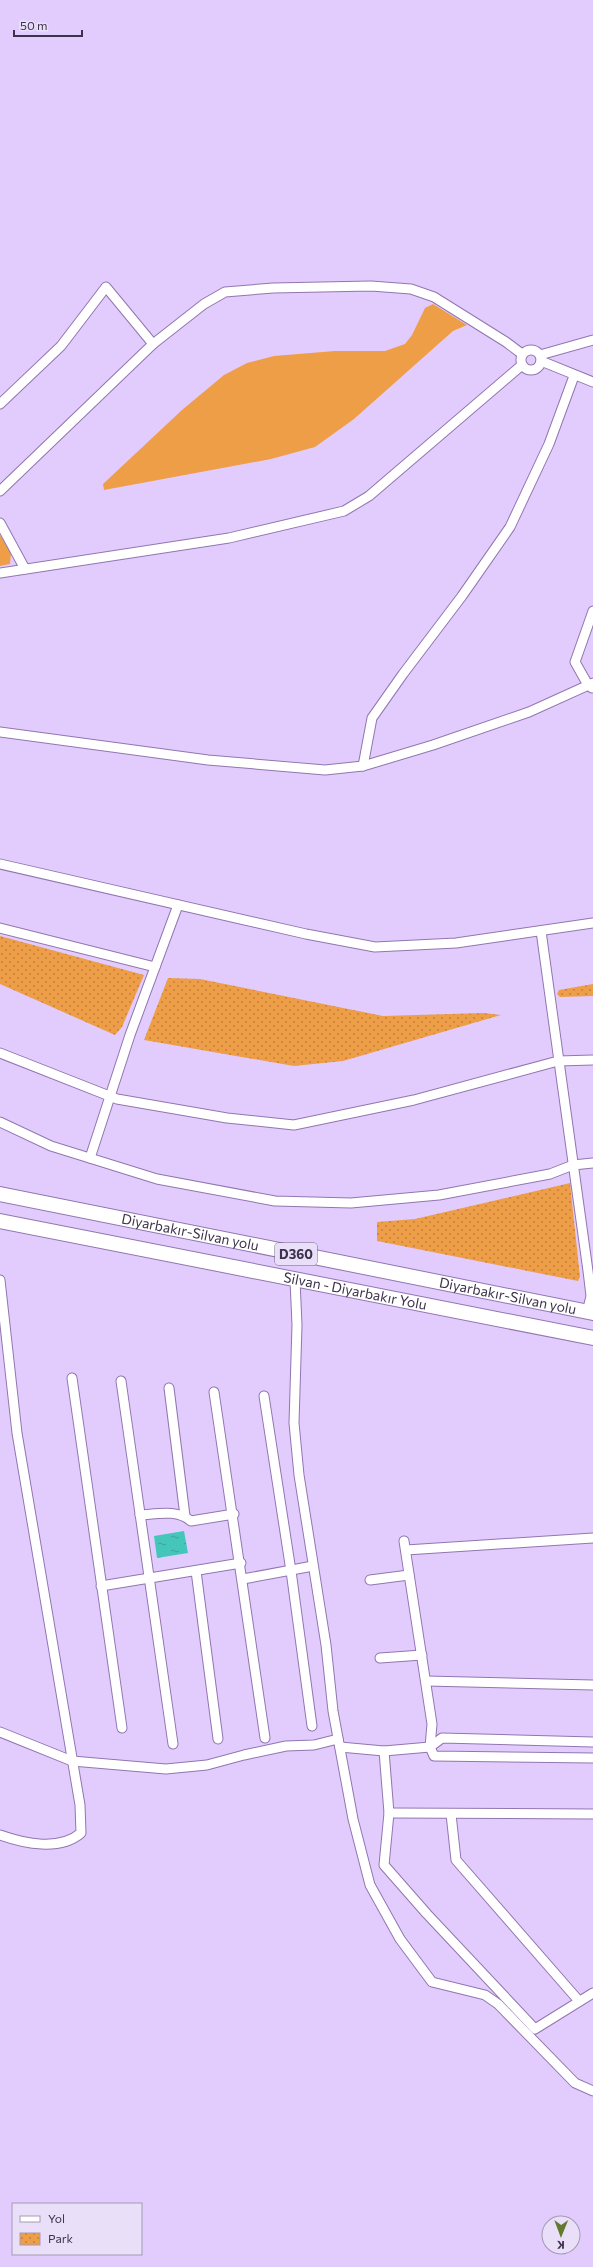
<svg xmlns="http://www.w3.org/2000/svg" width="593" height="2267" font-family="Commissioner,sans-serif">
	<defs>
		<pattern id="park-dots" width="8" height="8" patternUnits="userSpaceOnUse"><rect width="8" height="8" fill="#ee9e47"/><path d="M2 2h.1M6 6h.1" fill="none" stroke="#c2813d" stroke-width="1.8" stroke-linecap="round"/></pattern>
		<pattern id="water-ripples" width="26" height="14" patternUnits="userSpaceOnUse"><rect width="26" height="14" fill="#44c7ba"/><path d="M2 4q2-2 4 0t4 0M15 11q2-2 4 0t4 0" fill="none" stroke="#3aa299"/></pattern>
	</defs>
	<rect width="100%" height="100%" fill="#e2ccfe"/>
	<g fill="#ee9e47">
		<path d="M433,304l34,21 -14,6 -99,88 -39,28 -44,12 -167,31 -1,-6 79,-74 42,-35 23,-12 27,-7 61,-5h50l20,-7 7,-9 13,-27z"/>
		<path d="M0,535l11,18 -1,11 -10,2z"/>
	</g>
	<g fill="url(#park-dots)">
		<path d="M0,936l144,39 -22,52 -7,8 -115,-51z"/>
		<path d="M168,978l32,1 183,37 101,-3 17,2 -158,46 -49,5 -150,-26z"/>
		<path d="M593,984v12l-33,1 -3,-3 2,-4z"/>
		<path d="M570,1183l10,94 -2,4 -201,-40v-19l38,-3z"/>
	</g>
	<path fill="url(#water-ripples)" d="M184,1531l4,22 -31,5 -3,-22z"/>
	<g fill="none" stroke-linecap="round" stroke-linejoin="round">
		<g stroke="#9176af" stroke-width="11">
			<g id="minor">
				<circle cx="531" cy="360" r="10"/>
				<path d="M540,355l53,-15"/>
				<path d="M541,361l52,21"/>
				<path d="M0,404l61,-58 45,-59 47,57"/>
				<path d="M0,491l153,-147 51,-40 21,-12 48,-4 98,-2 40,3 23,8 72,45 16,12"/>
				<path d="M0,523l25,46"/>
				<path d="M0,573l229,-35 115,-27 25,-15 153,-131"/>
				<path d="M592,688l-4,-3 -13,-23 18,-51"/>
				<path d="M0,732l208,28 117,10 38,-4 70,-21 96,-33 64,-29"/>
				<path d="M363,766l9,-48 31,-44 59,-78 48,-69 39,-83 25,-68"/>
				<path d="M0,864l306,70 69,13 81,-4 137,-20"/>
				<path d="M0,928l155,39"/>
				<path d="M541,931l47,340 3,25 -4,16"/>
				<path d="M0,1053l117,46 110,19 67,7 120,-25 144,-39 35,-1"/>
				<path d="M0,1122l51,24 106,33 118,22 76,2 88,-8 111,-21 23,-9 20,-2"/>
				<path d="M90,1158l40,-123 48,-130"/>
				<path d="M0,1280l17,153 63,372 1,28c-21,18 -56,11 -81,2"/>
				<path d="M295,1280l2,45 -3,98 5,52 27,170 7,66 20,108 17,66 30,54 32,43 53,13 13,9 77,79 18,8"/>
				<path d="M72,1378l50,350"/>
				<path d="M121,1381l52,363"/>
				<path d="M169,1388l16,128"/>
				<path d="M214,1392l51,346"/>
				<path d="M264,1396l27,175 21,155"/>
				<path d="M140,1515c17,-1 37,-6 51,6l43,-7"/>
				<path d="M404,1541l28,183 -2,23 4,9 159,2"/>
				<path d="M406,1550l187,-12"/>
				<path d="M196,1571l22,168"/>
				<path d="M243,1579l70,-13"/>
				<path d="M370,1580l39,-5"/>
				<path d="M101,1586l140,-23"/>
				<path d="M380,1658l42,-3"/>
				<path d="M426,1681l167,4"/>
				<path d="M0,1732l72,29 94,8 41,-4 37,-10 42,-9 28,-1 24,-6"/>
				<path d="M340,1747l44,4 46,-4 12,-9 151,4"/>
				<path d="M384,1751l5,62 -5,52 43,49 108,115 58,-36"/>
				<path d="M389,1813l204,1"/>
				<path d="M451,1814l5,46 123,141"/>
			</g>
		</g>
		<g stroke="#9176af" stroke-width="16">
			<g id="highway">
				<path id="s1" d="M0,1194l593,119"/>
				<path id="s2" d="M0,1221l593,117"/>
			</g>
		</g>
		<use href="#minor" stroke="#fff" stroke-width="9"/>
		<use href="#highway" stroke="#fff" stroke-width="14"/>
	</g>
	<g text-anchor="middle" stroke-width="4" stroke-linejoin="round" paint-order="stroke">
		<rect fill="#eadff8" stroke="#71667f" stroke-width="1" x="275" y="1243" width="42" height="22" rx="3"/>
		<g font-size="13" font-weight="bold" fill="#3d324b">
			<text x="296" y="1259">D360</text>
		</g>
		<g font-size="14" fill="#3d324b" stroke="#eadff8">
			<text dy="5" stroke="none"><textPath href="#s1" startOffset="194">Diyarbakır-Silvan yolu</textPath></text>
			<text dy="5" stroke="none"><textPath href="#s2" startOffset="362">Silvan - Diyarbakır Yolu</textPath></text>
			<text dy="5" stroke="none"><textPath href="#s1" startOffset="518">Diyarbakır-Silvan yolu</textPath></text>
		</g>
	</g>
	<rect x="12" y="2203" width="130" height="52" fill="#eadff8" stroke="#a59ab3"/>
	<rect x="20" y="2216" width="20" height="6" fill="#ffffff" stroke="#a59ab3"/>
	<text x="48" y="2223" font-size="12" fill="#3d324b">Yol</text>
	<rect x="20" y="2233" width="20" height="12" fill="url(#park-dots)" stroke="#a59ab3"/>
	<text x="48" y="2243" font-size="12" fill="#3d324b">Park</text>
	<g transform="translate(561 2235) rotate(181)"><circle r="19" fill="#eadff8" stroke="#a59ab3"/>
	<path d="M0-3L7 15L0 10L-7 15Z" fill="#617a2e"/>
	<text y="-6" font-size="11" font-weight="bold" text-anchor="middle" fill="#3d324b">K</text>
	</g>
	<path d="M14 30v6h68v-6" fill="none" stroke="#3d324b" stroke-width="2"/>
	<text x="20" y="30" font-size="12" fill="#3d324b" stroke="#eadff8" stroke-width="3" paint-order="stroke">50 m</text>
</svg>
